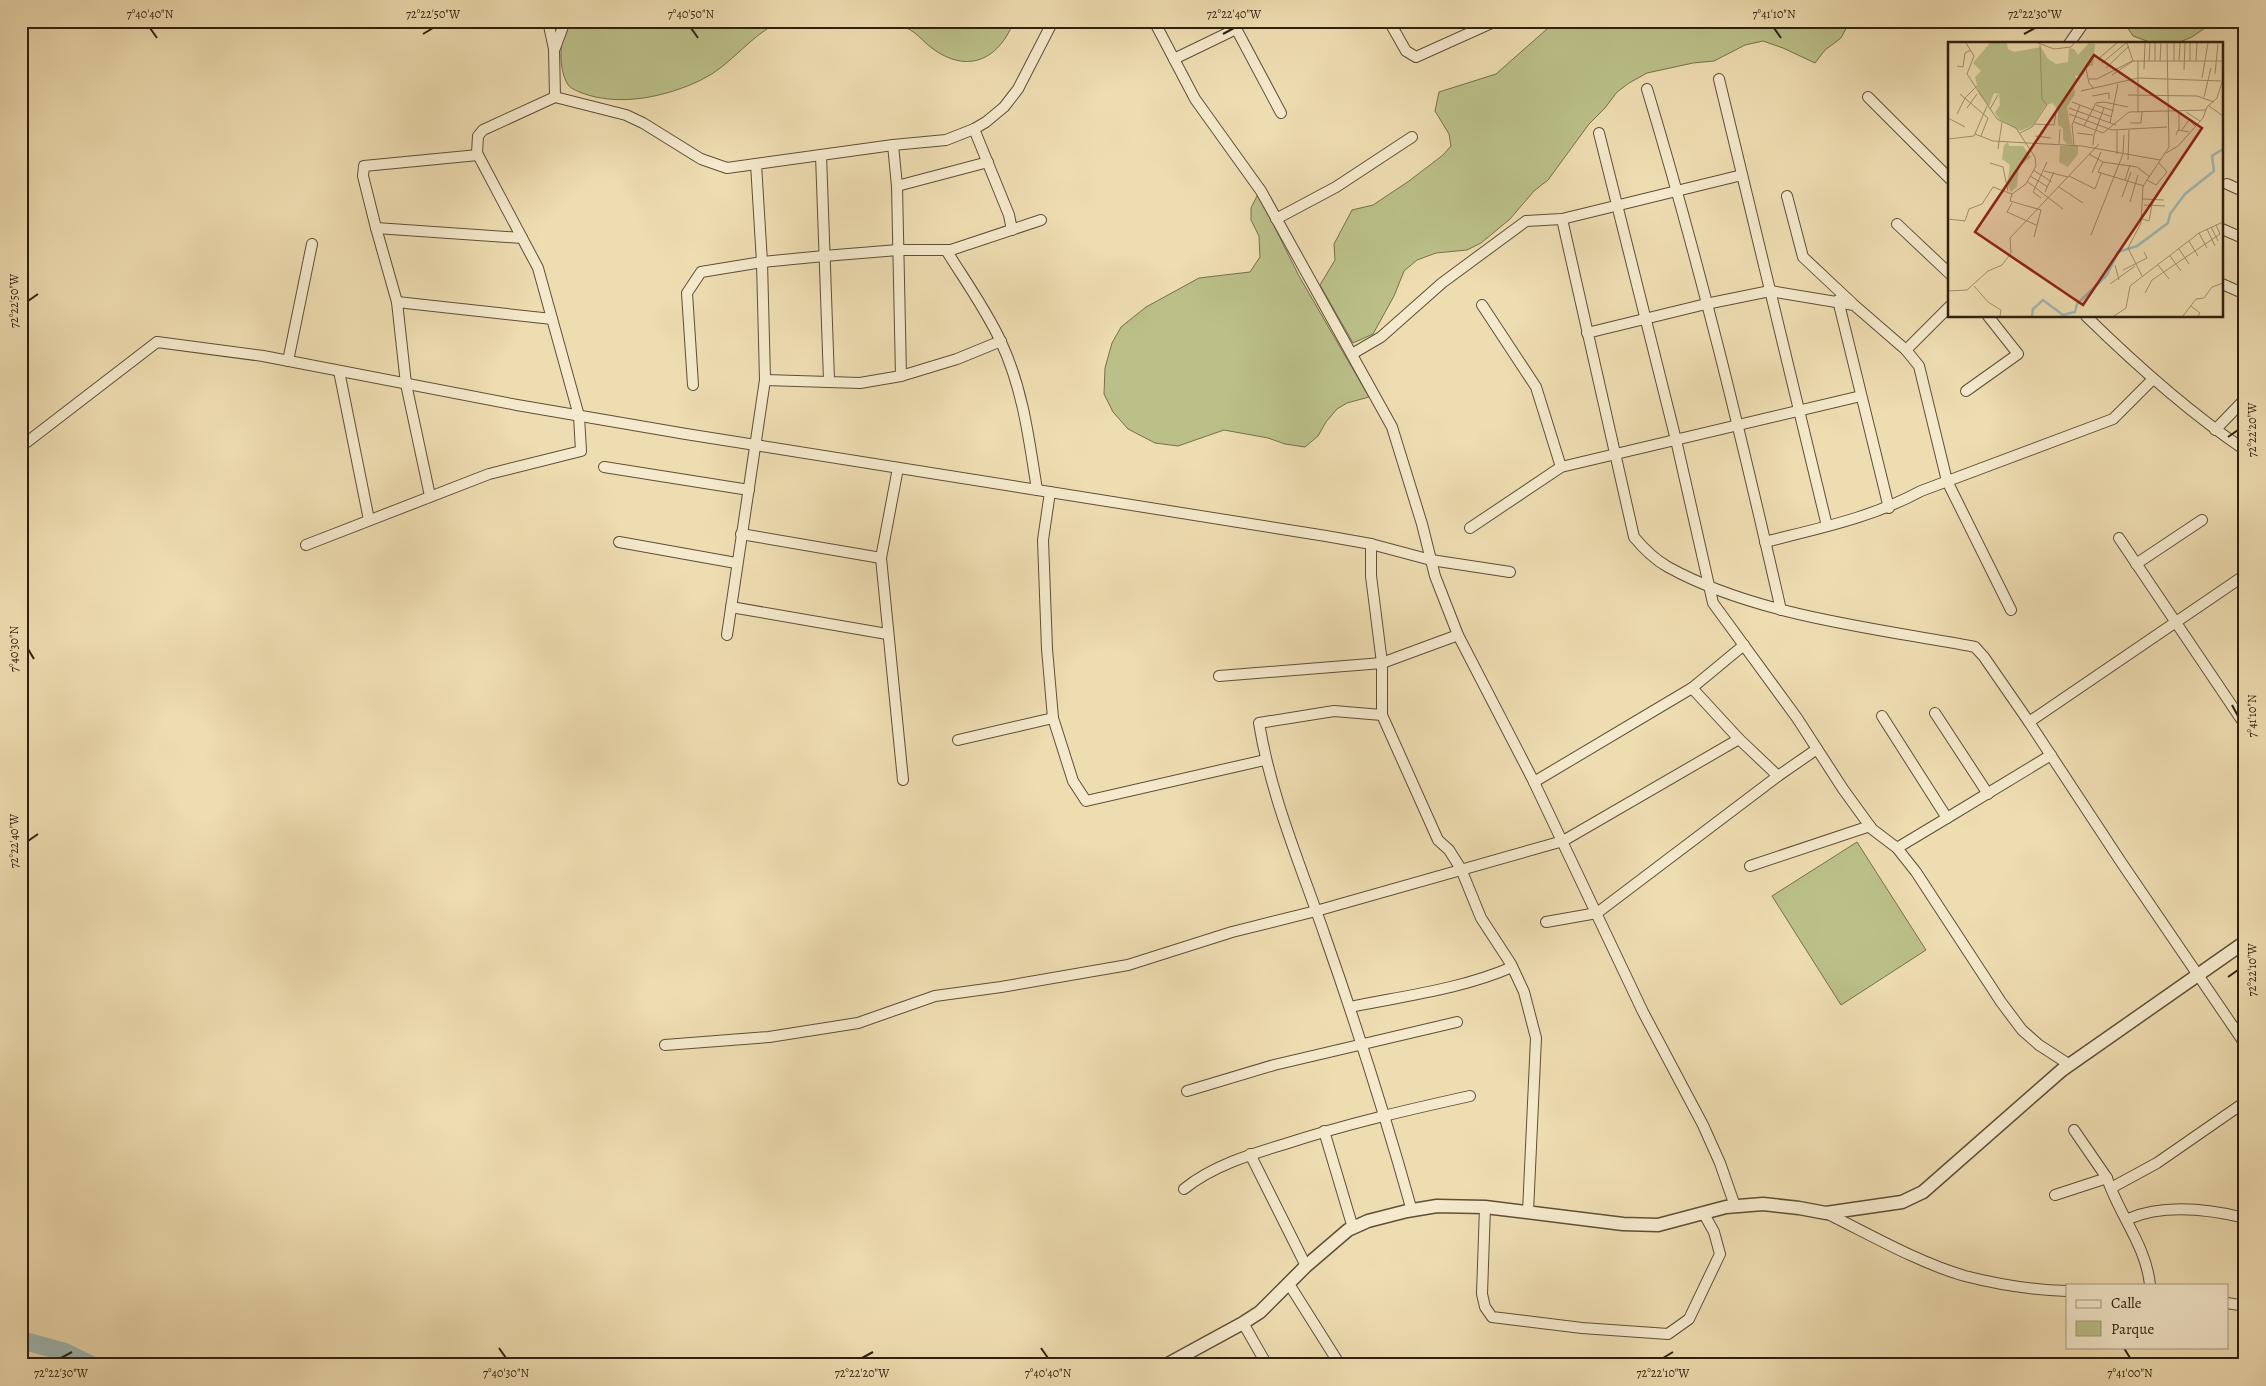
<svg xmlns="http://www.w3.org/2000/svg" width="2266" height="1386" font-family="Alegreya,serif">
	<rect width="100%" height="100%" fill="#eeddb1"/>
	<filter id="stains"><feTurbulence type="fractalNoise" baseFrequency=".004" numOctaves="4"/><feColorMatrix values="0 0 0 0 .2 0 0 0 0 .09 0 0 0 0 .02 0 0 0 .5 -.17"/></filter>
	<radialGradient id="worn" r=".72"><stop offset=".6" stop-color="#630" stop-opacity="0"/><stop offset="1" stop-color="#630" stop-opacity=".3"/></radialGradient>
	<g fill="#bbc089" stroke="#75704c">
		<path d="M570,21h211c-31,14 -50,45 -80,59 -35,17 -82,27 -119,13 -5,-2 -13,-5 -15,-10 -4,-7 -6,-18 -6,-26 0,-11 0,-28 9,-36z"/>
		<path d="M895,21h119c-14,36 -43,53 -78,30 -8,-5 -14,-12 -21,-18 -6,-4 -13,-8 -20,-12z"/>
		<path d="M1556,21h294l-9,17 -16,12 -10,13 -32,-15 -20,-7 -18,4 -31,16 -21,2 -46,10 -18,10 -12,9 -12,16 -16,16 -41,56 -14,11 -24,28 -29,24 -14,7 -31,3 -19,7 -13,11 -10,25 -21,38 -20,9 -33,-58 15,-25 -1,-16 18,-34 21,-5 36,-24 34,-26 8,-9 -2,-12 -14,-23 4,-19 57,-18z"/>
		<path d="M2123,21h92l-23,16 -17,7h-20l-22,-8z"/>
		<path d="M1258,194l41,82 70,121 -22,6 -10,6 -11,13 -8,14 -13,11 -20,-3 -17,-6 -44,-8 -46,16 -23,-3 -27,-14 -15,-17 -9,-18 1,-26 7,-25 9,-16 25,-20 53,-29 51,-6 10,-15 -1,-21 -8,-16v-12z"/>
		<path d="M1857,842l69,108 -85,55 -69,-109z"/>
	</g>
	<g fill="none" stroke-linecap="round" stroke-linejoin="round">
		<path stroke="#9ebab6" stroke-width="18" d="M21,1340l44,12 27,13"/>
		<g stroke="#5f4f37" stroke-width="12">
			<g id="minor">
				<path d="M548,21l6,28 1,48"/>
				<path d="M1154,21l41,78 66,92 131,236 30,97 13,52 23,59 75,145 110,232 60,113 17,38 15,43"/>
				<path d="M1232,21l49,92"/>
				<path d="M1389,21l17,30 10,6 80,-36"/>
				<path d="M2069,44l16,-23"/>
				<path d="M555,48l10,-27"/>
				<path d="M1174,59l62,-30"/>
				<path d="M1719,79l108,447"/>
				<path d="M1647,89c52,172 94,346 134,521"/>
				<path d="M1868,97l82,82"/>
				<path d="M974,129l35,86 3,15"/>
				<path d="M1599,133l77,307 37,163 84,115 46,71 29,40 25,19 19,24 85,130 21,28 17,15 31,20"/>
				<path d="M893,145l4,41 4,190"/>
				<path d="M821,155l8,225"/>
				<path d="M2227,184l18,8"/>
				<path d="M897,186l91,-24"/>
				<path d="M1787,196l16,61 49,46"/>
				<path d="M1276,219l60,-32 76,-50"/>
				<path d="M1562,219l72,318c9,11 20,22 34,30 89,49 207,61 307,80l9,10 45,65 92,140 124,182"/>
				<path d="M1897,224l53,50"/>
				<path d="M376,228l146,10"/>
				<path d="M2222,229l23,10"/>
				<path d="M946,250c18,29 41,61 55,92 22,47 28,97 36,148"/>
				<path d="M2222,284l23,10"/>
				<path d="M1838,300l51,208"/>
				<path d="M397,302l155,17"/>
				<path d="M1482,305l54,82 25,80"/>
				<path d="M2086,316c50,49 101,95 159,134"/>
				<path d="M1587,333l119,-29 64,-13 84,14 52,45 13,16 28,115 64,129"/>
				<path d="M1906,350l44,-44"/>
				<path d="M1352,354l29,-17 61,-54 84,-62 36,-2 180,-44"/>
				<path d="M288,361l24,-117"/>
				<path d="M339,371l30,149"/>
				<path d="M765,380l95,3 41,-7 56,-17 44,-18"/>
				<path d="M693,385l-6,-92 14,-21 61,-10 62,-6 74,-6h53l90,-30"/>
				<path d="M1966,391l52,-37 -30,-38"/>
				<path d="M2215,430l30,-31"/>
				<path d="M21,443l6,-1 130,-100 106,14 254,49 169,29 640,102 45,8 60,16 79,12"/>
				<path d="M604,467l145,23"/>
				<path d="M898,468l-17,90 22,222"/>
				<path d="M1050,492l-7,48 4,109 6,69 20,63 13,20 179,-41"/>
				<path d="M430,496l-24,-112 -9,-82 -21,-74 -13,-52 1,-10 114,-11"/>
				<path d="M1470,528l91,-61 300,-71"/>
				<path d="M741,534l140,24"/>
				<path d="M2119,538l126,187"/>
				<path d="M619,542l117,21"/>
				<path d="M1765,542c55,-14 106,-24 156,-51l192,-72 40,-40"/>
				<path d="M1371,544v32l11,87v52l56,125 11,10 12,19 20,49 30,46 13,28 12,46 -8,174"/>
				<path d="M306,545l183,-71 92,-23 -2,-35 -41,-148 -61,-115 1,-17 5,-6 72,-33 71,18 17,8 58,36 26,9 166,-23 53,-5 28,-11 12,-7 18,-15 14,-18 35,-68"/>
				<path d="M2136,564l66,-44"/>
				<path d="M731,607l156,27"/>
				<path d="M727,635l38,-255 -3,-118 -6,-98"/>
				<path d="M1219,676l163,-13 76,-28"/>
				<path d="M1692,688l47,51 39,37"/>
				<path d="M1935,713l53,81"/>
				<path d="M1382,715l-48,-4 -75,12c12,74 42,143 66,213 32,91 61,182 87,275"/>
				<path d="M1882,716l65,102 104,-63"/>
				<path d="M2029,722l216,-147"/>
				<path d="M958,740l95,-22"/>
				<path d="M1534,782l158,-94 52,-43"/>
				<path d="M1897,848l50,-30"/>
				<path d="M1750,866l120,-40"/>
				<path d="M1546,922l51,-9 181,-137 39,-27"/>
				<path d="M1350,1007c54,-11 112,-18 162,-40"/>
				<path d="M665,1045l104,-8 89,-14 77,-27 66,-9 127,-22 104,-33 84,-21 247,-70 176,-102"/>
				<path d="M1187,1091l87,-26 183,-43"/>
				<path d="M2074,1130l33,48"/>
				<path d="M1324,1131l29,97"/>
				<path d="M1250,1154l56,112"/>
				<path d="M2111,1188l46,-25 88,-61"/>
				<path d="M1184,1189c28,-23 67,-35 101,-45 61,-20 122,-34 185,-48"/>
				<path d="M2055,1195l52,-17c12,37 39,67 43,107"/>
				<path d="M1485,1207l-3,87 3,13 7,10 90,11 86,6 21,-15 31,-65 -6,-22 -10,-18"/>
				<path d="M1826,1213c43,21 93,50 139,63 31,8 70,14 102,15"/>
				<path d="M2128,1219c35,-15 80,-10 117,-1"/>
				<path d="M1289,1284l51,81"/>
				<path d="M2227,1303l18,3"/>
				<path d="M1243,1323l24,42"/>
			</g>
		</g>
		<g stroke="#5f4f37" stroke-width="15">
			<path id="tertiary" d="M1166,1365l77,-42 17,-11 46,-46 42,-36 20,-9 39,-10 30,-5 48,1 138,17 35,1 68,-18 37,-3 36,4 27,5 76,-11 21,-10 139,-122 183,-128"/>
		</g>
		<use href="#minor" stroke="#f4e9cc" stroke-width="10"/>
		<use href="#tertiary" stroke="#f4e9cc" stroke-width="12"/>
	</g>
	<path fill="none" stroke="#2f200e" stroke-width="2" d="M150,28l7,10M691,28l7,10M1774,28l7,10M423,34l10,-6M1223,34l11,-6M2024,34l11,-6M28,301l10,-7M2228,437l10,-7M28,649l6,10M2232,705l6,11M28,841l10,-7M2228,977l10,-7M499,1348l7,10M1041,1348l7,10M2124,1348l6,10M61,1358l11,-6M862,1358l11,-6M1663,1358l10,-6"/>
	<g transform="translate(1948 42)">
		<rect width="275" height="275" fill="#eeddb1"/>
		<path d="M42,1h17l1,6 6,3 27,-5 7,12 8,5 12,-2 1,-14 5,1 4,6 11,-12 6,1 -2,21 -7,3 -3,7 -8,1 3,5 -4,5 1,8 -8,13 6,38 -6,-1 -4,-5v-11l-5,-3v-14l-5,-8 -7,2 -14,21 -12,5 -21,-12 -4,-6 5,-8 -1,-11 -5,-1 -5,13 -10,-12 -4,-17 6,-6 -8,-8zM60,100l1,4h14l8,11 -12,10 -2,19 -6,6 -4,-8 3,-19 -8,-6 2,-14zM112,104h18v8l-10,13 -9,-5z" fill="#bbc089"/>
		<path fill="none" stroke="#9ebab6" stroke-width="2.5" d="M84,274l1,-7 10,-9 20,15 12,-3 2,-8 30,-29 11,-23 19,-6 31,-23 2,-9 15,-20 29,-23 -2,-15 11,-7"/>
		<path fill="none" stroke="#a29170" stroke-width="1" d="M18,1l8,13 -7,18 30,45 19,9 19,29 1,9 -10,18 -14,10 -2,7 31,9 -7,27M90,1l16,6 17,-2 3,-4M179,1l6,18h90M242,1v18M150,17l19,-16M201,19l1,-18M207,19v-18M212,19l1,-18M226,19v-18M231,19l1,-18M248,19l1,-18M154,21l24,-20M9,24l6,1 2,-14 6,-3M158,26l23,-22M138,27l3,14 5,6M196,27l1,-26M236,28l1,-27M267,32l3,-31M164,33l21,-14M254,36l6,-35M141,37h8l35,-18M133,49l57,-13 83,3M12,52l28,24 -7,18M180,53l69,1 17,6M144,54l17,-3v6M256,55l7,-29M124,60l40,15M148,63l18,6M261,64l14,10M19,66l10,-14M121,66l47,17M42,67l8,-14M190,70v-51M238,70l14,9M9,72l8,-16 12,-12M121,72l43,16 55,-3M0,76l17,9M126,80l29,11 26,-21 77,-2M162,81l8,-39M182,81h11l1,-11M86,82l20,1 2,-13M136,84l12,-23 8,-1 24,5M231,88v-18M234,88l7,-10 6,6M72,91l12,-6 15,-22 -5,-6 -2,-54M129,91l16,2M27,92l18,7 89,5 78,14M228,93l2,-5 11,2M87,94l16,2M0,97l26,-3 13,-30M111,102l1,-15M126,103l-2,-20 8,-20M145,103l1,-10 10,-27M50,107l4,-27M218,111l12,-7 25,-28 4,-11 10,-9 6,-19M141,112l14,8 34,5 13,10M169,112v-24M180,118l1,-30M155,120l-5,10 46,14M42,121l13,4 5,24M85,128l19,12M96,129l24,6M144,131l9,-21M82,134l18,11M121,134l26,13 6,-16M177,138l5,-15M199,138l9,5 11,-13 -8,-9M80,140l35,27M111,145l24,16M97,150l9,-20M174,155l9,-25M93,156l-8,-6 14,-30M195,157l21,1M182,160l8,-27M64,161l-5,9 29,13M196,163l21,1M0,177l17,2 4,-12 13,-5 11,-17 19,7M194,177l7,2 4,-22M263,185l7,14M259,187l8,17M251,191l8,15M143,193l32,-81 1,-19M241,199l9,15M231,207l10,15M222,214l11,15M167,223l4,15M210,223l11,14M175,228l24,-12 -3,-6M194,234l-14,-28 13,-25 2,-37 26,-39 -2,-104M162,242l25,-18M26,244l14,16 13,8 -1,6M0,249l19,-1 21,-19 14,-6 9,-12 -1,-15 89,-94M197,251l7,-13 68,-46 -4,-9M243,264l9,7 -2,3M166,274l12,-8 4,-22 69,-53 24,-11M235,274l13,-17 8,-1 8,-11 11,-4"/>
		<path fill="#8f2418" fill-opacity="0.15" stroke="#8f2418" stroke-width="2.5" d="M146,13l108,73 -119,177 -108,-73z"/>
		<rect width="275" height="275" fill="none" stroke="#2f200e" stroke-width="2.5"/>
	</g>
	<rect width="2266" height="1386" fill="none" stroke="#eeddb1" stroke-width="55"/>
	<rect x="2066" y="1284" width="162" height="65" fill="#f4e9cc" stroke="#a59980"/>
	<rect x="2076" y="1300" width="25" height="8" fill="#f4e9cc" stroke="#a59980"/>
	<text x="2111" y="1308" font-size="15" fill="#2f200e">Calle</text>
	<rect x="2076" y="1321" width="25" height="15" fill="#bbc089" stroke="#a59980"/>
	<text x="2111" y="1334" font-size="15" fill="#2f200e">Parque</text>
	<rect x="28" y="28" width="2210" height="1330" fill="none" stroke="#2f200e" stroke-width="2"/>
	<g font-size="12" text-anchor="middle" fill="#2f200e">
		<text x="150" y="18">7°40'40"N</text>
		<text x="433" y="18">72°22'50"W</text>
		<text x="691" y="18">7°40'50"N</text>
		<text x="1234" y="18">72°22'40"W</text>
		<text x="1774" y="18">7°41'10"N</text>
		<text x="2035" y="18">72°22'30"W</text>
		<text transform="translate(14 301) rotate(-90)" y="4">72°22'50"W</text>
		<text transform="translate(2252 430) rotate(-90)" y="4">72°22'20"W</text>
		<text transform="translate(14 649) rotate(-90)" y="4">7°40'30"N</text>
		<text transform="translate(2252 716) rotate(-90)" y="4">7°41'10"N</text>
		<text transform="translate(14 841) rotate(-90)" y="4">72°22'40"W</text>
		<text transform="translate(2252 970) rotate(-90)" y="4">72°22'10"W</text>
		<text x="61" y="1377">72°22'30"W</text>
		<text x="506" y="1377">7°40'30"N</text>
		<text x="862" y="1377">72°22'20"W</text>
		<text x="1048" y="1377">7°40'40"N</text>
		<text x="1663" y="1377">72°22'10"W</text>
		<text x="2130" y="1377">7°41'00"N</text>
	</g>
	<rect width="100%" height="100%" filter="url(#stains)"/>
	<rect width="100%" height="100%" fill="url(#worn)"/>
</svg>
